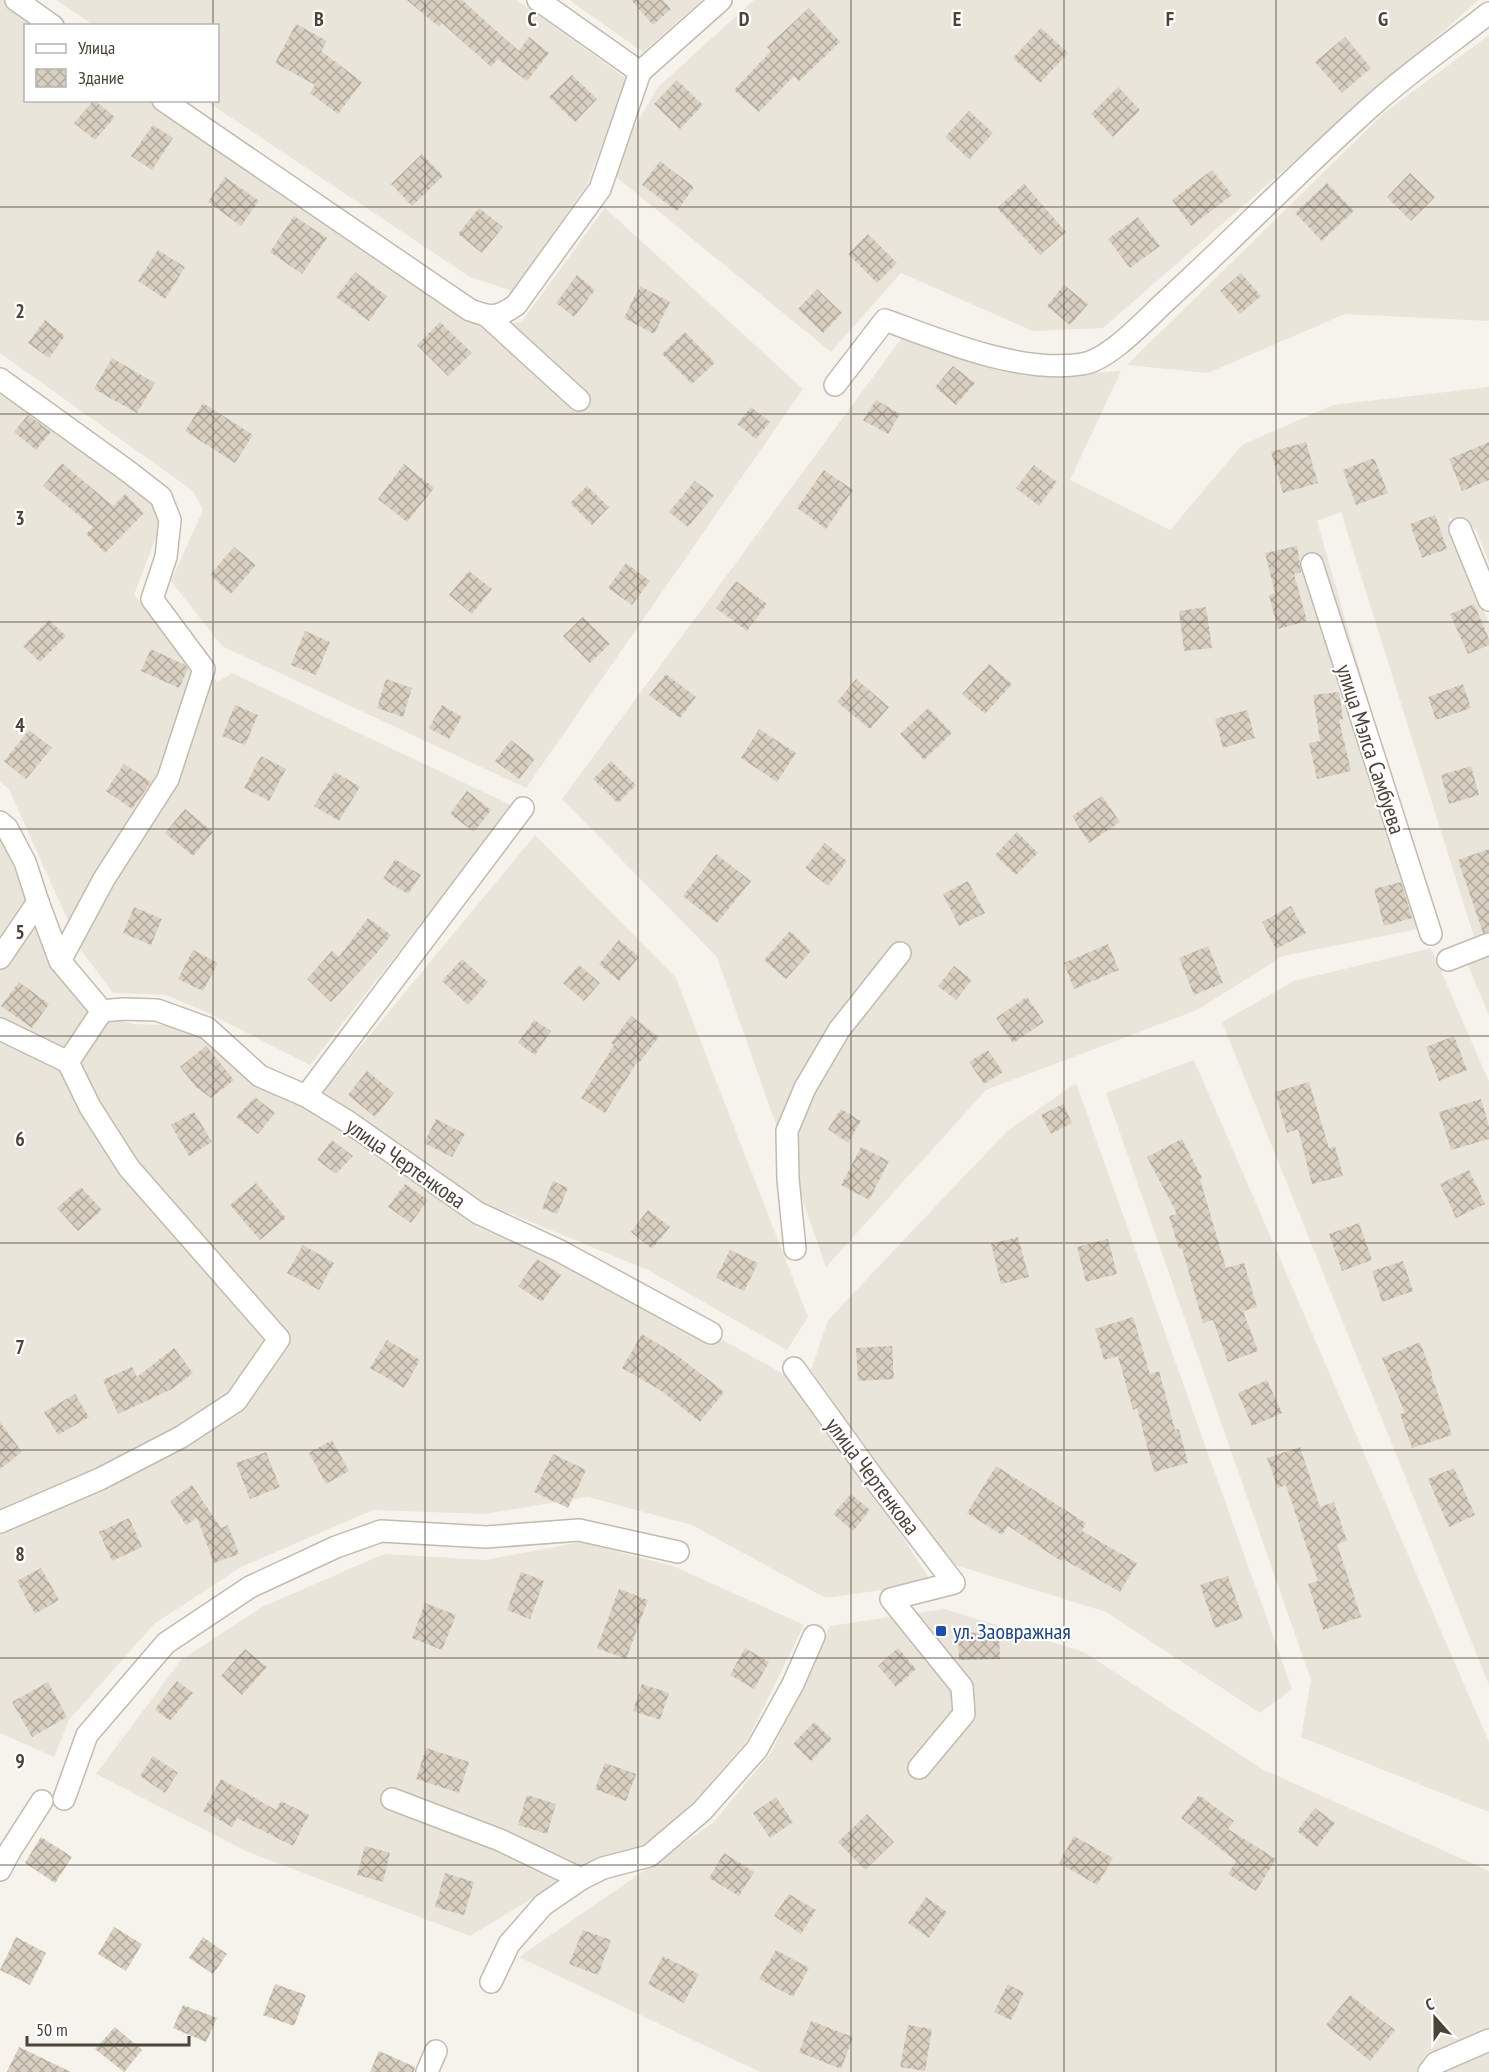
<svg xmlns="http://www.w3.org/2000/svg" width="1489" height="2072" font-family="'PT Sans Narrow',sans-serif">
	<defs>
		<pattern id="building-cross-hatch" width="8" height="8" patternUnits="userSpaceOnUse" patternTransform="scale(1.5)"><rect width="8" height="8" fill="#d8cfc1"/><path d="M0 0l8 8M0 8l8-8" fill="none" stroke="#b1aa9e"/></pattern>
	</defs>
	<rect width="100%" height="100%" fill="#f6f3ec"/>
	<g fill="#eae5da">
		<path d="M0,0h4l38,25 -16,1v74l127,1 336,227 33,-7 83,-113 198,181 -277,399 -304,-142 -51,-65 32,-71 -10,-19 -193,-138z"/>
		<path d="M56,0h461l110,79 -40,106 -75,106 -42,-14 -264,-176 12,-1v-74l-124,-1z"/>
		<path d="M569,0h133l-59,52z"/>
		<path d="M754,0h725l-376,328 -70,3 -132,-58 -70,79 -222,-181 49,-84z"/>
		<path d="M1489,35v286l-144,-7 -137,59 -81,-8 256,-251z"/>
		<path d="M912,324l112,52 97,-5 -51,109 100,50 72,-85 91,-40 156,-18v176l-13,-33 -28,-13 41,107v307l-15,6 -133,-425 -24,9 116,405 -150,30 -86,54 -211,80 -160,177 -109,-310 -155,-158z"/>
		<path d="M0,382l165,131 -31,82 84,87 14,-9 281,133 -203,259 -100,-51 -44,-19 -53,-2 -32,-43 -72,-161 -9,-7z"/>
		<path d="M0,831l50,134 38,47 45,12 31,1 40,12 147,96 126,94 163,66 152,86 81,112 59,92 -106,15 -134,-73 -104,-28 -103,17 -112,-4 -132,57 -87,57 -85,96 -15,37 -54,-24z"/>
		<path d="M535,835l141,143 132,339 -21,33 -139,-80 -169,-69 -121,-86 -37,-21z"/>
		<path d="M1431,948l58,134v603l-267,-663 72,-41z"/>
		<path d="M1489,954v61l-22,-52z"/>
		<path d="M1194,1060l295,682v70l-188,-75 10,-57 -205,-587z"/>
		<path d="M1076,1083l216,606 -32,24 -154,-101 -151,-47 -66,-85 -78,-110 17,-50 179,-189z"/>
		<path d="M581,1542l92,24 131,59 -57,116 -48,55 -53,51 -45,10 -131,79 -222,-84 -152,-78 85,-114 81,-53 122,-53 101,6z"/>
		<path d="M944,1609l140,43 178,117 227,102v201h-729l-241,-115 194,-134 59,-72 58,-125z"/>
	</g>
	<g fill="url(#building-cross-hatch)">
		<path d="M407,0h55l57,51 10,-14 20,16 -22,28 -29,-22 -7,8 -49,-44 -3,4z"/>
		<path d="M631,0h32l8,9 -18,16z"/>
		<path d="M809,8l31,34 -41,39 -5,-5 -35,36 -25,-22 37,-39 -4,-4z"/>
		<path d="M296,24l31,17 -6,10 41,31 -24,32 -28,-21 5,-8 -40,-22z"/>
		<path d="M1041,28l27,25 -28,30 -27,-25z"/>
		<path d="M1345,37l26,31 -29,25 -27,-31z"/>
		<path d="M572,75l25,24 -22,23 -26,-25z"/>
		<path d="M677,80l26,25 -23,24 -26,-25z"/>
		<path d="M1118,87l22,23 -27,27 -22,-23z"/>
		<path d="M94,100l21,17 -20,23 -21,-17z"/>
		<path d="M969,111l24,22 -24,26 -24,-22z"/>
		<path d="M153,125l20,13 -21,32 -21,-14z"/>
		<path d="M422,154l21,22 -31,30 -21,-22z"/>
		<path d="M660,161l34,26 -17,24 -35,-26z"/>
		<path d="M1212,170l20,25 -41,31 -19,-26z"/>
		<path d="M1410,173l25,24 -24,24 -24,-24z"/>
		<path d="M225,177l34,24 -18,25 -33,-24z"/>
		<path d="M1327,183l27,28 -32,30 -27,-28z"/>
		<path d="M1024,184l42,48 -26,23 -43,-47z"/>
		<path d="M479,208l24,19 -21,26 -24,-19z"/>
		<path d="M294,216l33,22 -25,36 -32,-22z"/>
		<path d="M1138,217l22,29 -30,22 -22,-29z"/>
		<path d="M868,234l29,29 -20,20 -29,-29z"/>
		<path d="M158,250l27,17 -20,32 -27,-18z"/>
		<path d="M355,272l32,24 -18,25 -33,-24z"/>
		<path d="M1241,273l20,23 -21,18 -20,-23z"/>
		<path d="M577,275l18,15 -21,27 -18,-14z"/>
		<path d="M1064,285l24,19 -18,21 -23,-19z"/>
		<path d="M640,286l30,16 -16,32 -30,-16z"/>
		<path d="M817,289l25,24 -19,20 -25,-24z"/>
		<path d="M45,320l20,16 -16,22 -21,-15z"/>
		<path d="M440,322l32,31 -24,23 -31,-31z"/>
		<path d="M685,332l30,31 -23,21 -30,-30z"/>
		<path d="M112,358l43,25 -18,30 -43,-24z"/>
		<path d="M953,366l22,17 -19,22 -21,-18z"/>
		<path d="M876,400l24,14 -12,20 -25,-14z"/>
		<path d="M203,403l50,32 -18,28 -50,-32z"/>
		<path d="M751,407l19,15 -14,17 -19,-15z"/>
		<path d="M28,415l23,17 -15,18 -22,-18z"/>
		<path d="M1306,442l12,41 -35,10 -12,-41z"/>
		<path d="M1489,442v38l-27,11 -13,-32z"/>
		<path d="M1374,458l14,35 -32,12 -13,-35z"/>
		<path d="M62,463l51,43 12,-12 19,19 -39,40 -19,-19 7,-7 -50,-41z"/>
		<path d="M404,464l30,24 -27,34 -29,-23z"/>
		<path d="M1034,465l23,17 -18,24 -23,-18z"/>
		<path d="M824,470l29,20 -27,39 -29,-21z"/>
		<path d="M695,481l19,14 -26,32 -19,-15z"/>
		<path d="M587,486l22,21 -17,18 -22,-22z"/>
		<path d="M1435,515l12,34 -25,9 -12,-34z"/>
		<path d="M1297,546l4,26 -7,2 13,47 -29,8 -9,-34 6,-2 -10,-40z"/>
		<path d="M234,547l22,18 -25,29 -21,-19z"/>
		<path d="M626,563l24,18 -18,24 -24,-17z"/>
		<path d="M469,571l23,18 -20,25 -23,-19z"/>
		<path d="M736,581l31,23 -20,27 -31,-23z"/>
		<path d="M1474,604l15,35v6l-21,9 -18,-40z"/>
		<path d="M1206,607l6,41 -28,3 -5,-40z"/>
		<path d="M583,617l27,27 -20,19 -27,-27z"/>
		<path d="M49,620l17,16 -26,26 -17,-16z"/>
		<path d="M305,631l25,11 -14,33 -25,-10z"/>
		<path d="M151,649l34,16 3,4 -9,19 -38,-17z"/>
		<path d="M989,664l23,20 -27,30 -23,-20z"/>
		<path d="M666,674l30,23 -16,21 -31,-23z"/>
		<path d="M386,679l26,9 -9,29 -26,-9z"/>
		<path d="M856,679l33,28 -19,22 -33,-27z"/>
		<path d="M1463,684l8,24 -35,12 -8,-23z"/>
		<path d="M1339,692l4,27 -4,1 12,51 -34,8 -8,-36 11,-2 -7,-46z"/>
		<path d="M235,705l23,10 -13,30 -23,-9z"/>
		<path d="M442,705l20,12 -13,22 -20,-11z"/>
		<path d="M928,708l24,25 -28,27 -24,-26z"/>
		<path d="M1247,710l8,28 -32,10 -8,-29z"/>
		<path d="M759,729l37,24 -19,29 -36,-24z"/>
		<path d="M29,730l23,18 -26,31 -22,-18z"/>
		<path d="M511,740l24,19 -16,20 -24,-18z"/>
		<path d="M261,756l25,13 -17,32 -25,-13z"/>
		<path d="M611,761l25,24 -18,18 -25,-24z"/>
		<path d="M124,764l27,18 -19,27 -26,-18z"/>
		<path d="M1471,766l8,29 -30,9 -8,-29z"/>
		<path d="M335,772l25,15 -21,34 -25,-15z"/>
		<path d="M467,791l24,19 -17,22 -24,-18z"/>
		<path d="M1102,796l18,26 -31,21 -17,-27z"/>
		<path d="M185,809l28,23 -20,24 -28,-23z"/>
		<path d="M1017,832l21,21 -22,22 -21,-20z"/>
		<path d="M825,843l22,18 -19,25 -23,-18z"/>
		<path d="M1489,849v83l-6,1 -25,-73z"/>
		<path d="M716,854l35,27 -34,42 -34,-27z"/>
		<path d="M395,859l26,16 -13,19 -25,-15z"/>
		<path d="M968,881l17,32 -26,13 -16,-32z"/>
		<path d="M1401,882l11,36 -28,8 -10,-37z"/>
		<path d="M1291,906l15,27 -30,16 -14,-27z"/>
		<path d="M134,907l28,12 -11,26 -28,-12z"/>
		<path d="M368,918l23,17 -14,18 -46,49 -24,-23 25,-28 7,6z"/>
		<path d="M790,931l21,20 -25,28 -22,-19z"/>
		<path d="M619,940l20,17 -20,24 -20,-17z"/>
		<path d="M1108,944l11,26 -45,19 -10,-26z"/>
		<path d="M1208,946l15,37 -29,12 -15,-37z"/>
		<path d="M193,950l25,13 -15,28 -25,-12z"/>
		<path d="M462,959l26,23 -20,23 -26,-24z"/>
		<path d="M579,965l21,18 -16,18 -21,-18z"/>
		<path d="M954,966l18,14 -16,20 -18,-14z"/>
		<path d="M19,982l30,22 -17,24 -31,-22z"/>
		<path d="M1027,997l17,25 -31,21 -17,-25z"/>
		<path d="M631,1016l28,21 -20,26 -2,-1 -32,51 -24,-15 33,-53 -3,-2z"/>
		<path d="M534,1020l17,11 -16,24 -17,-12z"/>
		<path d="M1454,1036l13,34 -28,11 -13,-34z"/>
		<path d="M206,1046l28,34 -23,18 -15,-11 -16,-20z"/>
		<path d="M988,1050l15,22 -19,12 -15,-22z"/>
		<path d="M367,1071l27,22 -19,24 -27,-22z"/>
		<path d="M1309,1082l20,66 6,-2 8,30 -31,8 -14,-55 -11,4 -12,-41z"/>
		<path d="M255,1097l20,16 -17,21 -22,-17z"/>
		<path d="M1481,1099l8,27v13l-38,11 -12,-38z"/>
		<path d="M1063,1104l9,19 -21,11 -10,-19z"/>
		<path d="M841,1109l20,12 -13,22 -20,-14z"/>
		<path d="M194,1112l18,30 -23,14 -18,-31z"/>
		<path d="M436,1119l29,15 -13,23 -28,-14z"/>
		<path d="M1182,1139l20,39 -2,1 26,89 18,-5 13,44 -14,4 15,40 -30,11 -15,-42 -10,3 -21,-75 -3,1 -10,-33 8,-2 -30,-57z"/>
		<path d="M332,1140l21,16 -17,18 -19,-14z"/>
		<path d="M861,1147l28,14 -20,39 -28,-15z"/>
		<path d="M1469,1170l16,34 -29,14 -16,-34z"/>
		<path d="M553,1181l15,7 -11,26 -15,-6z"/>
		<path d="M256,1183l30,35 -26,22 -30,-35z"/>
		<path d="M405,1184l23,16 -17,23 -23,-16z"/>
		<path d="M81,1187l21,23 -24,21 -21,-23z"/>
		<path d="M648,1210l22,17 -18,22 -21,-17z"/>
		<path d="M1359,1223l13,37 -30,11 -13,-37z"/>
		<path d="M1018,1237l11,40 -28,7 -10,-40z"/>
		<path d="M1108,1239l9,35 -31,8 -9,-35z"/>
		<path d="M303,1245l31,18 -15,27 -32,-17z"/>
		<path d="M730,1250l28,13 -14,28 -28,-13z"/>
		<path d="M537,1259l24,16 -19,27 -24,-16z"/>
		<path d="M1403,1261l10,30 -31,11 -10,-31z"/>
		<path d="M1133,1317l17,57 9,-3 16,59 4,-1 9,34 -34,9 -17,-64 -4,2 -15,-54 -14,4 -9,-31z"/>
		<path d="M642,1334l36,22 46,36 -24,30 -40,-32 -38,-22z"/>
		<path d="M387,1340l33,20 -16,28 -34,-20z"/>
		<path d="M1420,1342l12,32h-1l21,61 -40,13 -12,-34 5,-1 -23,-55z"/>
		<path d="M892,1346l2,33 -36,2 -2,-33z"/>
		<path d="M174,1348l19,25 -21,16 -54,25 -15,-34 29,-13 5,10z"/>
		<path d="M1267,1380l15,33 -30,13 -14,-33z"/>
		<path d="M75,1394l14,23 -31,18 -14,-23z"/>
		<path d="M0,1422l22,30 -22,17z"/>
		<path d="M332,1440l17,31 -23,13 -17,-31z"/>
		<path d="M1300,1447l20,60 14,-5 13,39 -10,3 24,73 -38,13 -15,-46 10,-3 -32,-96 -8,3 -11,-30z"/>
		<path d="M266,1452l14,35 -30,12 -14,-36z"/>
		<path d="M553,1454l33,16 -18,38 -34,-16z"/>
		<path d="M996,1466l90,57 -4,8 55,32 -17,29 -57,-33 -2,2 -53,-35 -6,9 -35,-22z"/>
		<path d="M1454,1468l21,47 -26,12 -21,-48z"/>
		<path d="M192,1485l29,43 7,-3 11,29 -25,9 -17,-45 -11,7 -16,-24z"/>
		<path d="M851,1494l19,16 -17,21 -20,-17z"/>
		<path d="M129,1518l13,29 -30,14 -13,-29z"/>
		<path d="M41,1568l18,32 -24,14 -18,-33z"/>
		<path d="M521,1572l23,9 -14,38 -23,-9z"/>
		<path d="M1228,1576l15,42 -28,10 -15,-43z"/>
		<path d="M619,1589l29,11 -22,59 -29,-11z"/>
		<path d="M425,1603l31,12 -14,35 -30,-12z"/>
		<path d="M999,1632l1,27 -41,1 -1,-27z"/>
		<path d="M745,1648l24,14 -15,27 -24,-14z"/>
		<path d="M898,1648l18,21 -20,18 -18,-21z"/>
		<path d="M245,1649l22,18 -25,28 -21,-19z"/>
		<path d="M177,1681l16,12 -23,28 -15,-12z"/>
		<path d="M48,1682l19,35 -35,20 -20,-35z"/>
		<path d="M642,1684l27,9 -9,27 -27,-9z"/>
		<path d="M814,1722l18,17 -21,22 -18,-17z"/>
		<path d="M426,1748l43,14 -10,31 -43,-14z"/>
		<path d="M153,1756l25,17 -13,20 -25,-17z"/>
		<path d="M605,1763l31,11 -10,27 -31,-12z"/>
		<path d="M221,1779l55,31 5,-9 28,14 -16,31 -56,-28 -5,9 -29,-16z"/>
		<path d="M527,1795l29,9 -9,30 -29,-9z"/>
		<path d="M1199,1795l35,26 -6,8 48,30 -20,32 -28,-17 8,-13 -55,-43z"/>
		<path d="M776,1797l17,25 -23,16 -17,-25z"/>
		<path d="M1315,1808l20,15 -18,24 -20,-16z"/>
		<path d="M867,1814l27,28 -29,28 -27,-28z"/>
		<path d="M1074,1836l39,22 -16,27 -38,-22z"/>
		<path d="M41,1837l31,20 -17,26 -30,-20z"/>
		<path d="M365,1846l25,7 -7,29 -26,-7z"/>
		<path d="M724,1853l30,19 -15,24 -30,-18z"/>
		<path d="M445,1873l29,9 -10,33 -29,-8z"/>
		<path d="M789,1894l27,16 -15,24 -27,-18z"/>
		<path d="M926,1897l21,15 -18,26 -21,-15z"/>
		<path d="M114,1927l28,17 -16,27 -28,-17z"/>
		<path d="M583,1930l28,10 -13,35 -29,-11z"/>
		<path d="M16,1937l30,16 -16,32 -30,-15z"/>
		<path d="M203,1937l24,17 -14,20 -24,-16z"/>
		<path d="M776,1950l33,18 -16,29 -34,-18z"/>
		<path d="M663,1956l36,18 -15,29 -36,-19z"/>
		<path d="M275,1984l31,11 -12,31 -31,-11z"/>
		<path d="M1008,1984l16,9 -13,27 -17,-8z"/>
		<path d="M1350,1995l45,35 -25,31 -44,-36z"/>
		<path d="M183,2005l34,13 -11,24 -33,-14z"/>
		<path d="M811,2021l42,16 -12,32 -42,-17z"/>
		<path d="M908,2025l24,4 -7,42 -25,-4z"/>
		<path d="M115,2027l27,23 -18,22 -29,-23z"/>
		<path d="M19,2047l52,25h-64z"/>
		<path d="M379,2051l36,16 -1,5h-44z"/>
	</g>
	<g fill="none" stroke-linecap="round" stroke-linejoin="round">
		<g stroke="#c2bbae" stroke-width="24">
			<g id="street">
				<path d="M16,0l37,26"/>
				<path d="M538,0l102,72 81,-72"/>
				<path d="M163,100l307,210c21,8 28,8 46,-5l84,-116 40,-117"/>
				<path d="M487,316l92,84"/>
				<path d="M0,379l129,93 32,25 9,23 -4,37 -14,42 52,70 -36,110 -64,100 -44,82"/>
				<path d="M835,385l50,-65c57,21 136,54 197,44 28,-4 65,-46 86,-65 70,-64 136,-133 207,-196 36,-32 76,-60 114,-90"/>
				<path d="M1460,529l29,71"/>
				<path d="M1312,564l119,370"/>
				<path d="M0,822l7,6 18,34 13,40 22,59 42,50"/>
				<path d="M0,958l38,-56"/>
				<path d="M1448,960l41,-16"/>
				<path d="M102,1011l21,-2 34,1 50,18 53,48 46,20 41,25 131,92 82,38 151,82"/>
				<path d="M0,1029l68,33 34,-51"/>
				<path d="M306,1096l217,-288"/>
				<path d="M795,1249l-7,-70 -1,-48 18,-43 34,-58 61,-77"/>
				<path d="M794,1368l78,108 82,107 -63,16 71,88 2,27 -45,54"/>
				<path d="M0,1522l100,-43 81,-42 55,-36 43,-62 -150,-171 -39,-61 -22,-45"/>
				<path d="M64,1799l23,-64 79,-92 84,-56 86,-40 45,-16 105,6 93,-7 99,22"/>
				<path d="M392,1799l108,41 81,39"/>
				<path d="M0,1870l10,-19 32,-50"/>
				<path d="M491,1982l18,-38 34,-39 38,-26 22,-11 46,-12 53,-45 55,-62 36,-65 21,-48"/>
				<path d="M427,2072l9,-21"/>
				<path d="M1429,2072l7,-9 53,-23"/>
			</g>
		</g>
		<use href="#street" stroke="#fff" stroke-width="21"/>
	</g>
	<path fill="none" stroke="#4b4439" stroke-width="1.5" stroke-opacity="0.55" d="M213,0v26M425,0v2072M638,0v2072M851,0v2072M1064,0v2072M1276,0v2072M213,100v1972M0,207h1489M0,414h1489M0,622h1489M0,829h1489M0,1036h1489M0,1243h1489M0,1450h1489M0,1658h1489M0,1865h1489"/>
	<rect fill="#1a4fb4" stroke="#fff" stroke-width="2" x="935" y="1625" width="12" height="12" rx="3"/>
	<g text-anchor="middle" stroke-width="4.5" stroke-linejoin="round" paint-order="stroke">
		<g font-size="22" fill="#4b4439" stroke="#fff">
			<text transform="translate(1371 749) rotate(72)" y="8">улица Мэлса Самбуева</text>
			<text transform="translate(406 1163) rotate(35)" y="8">улица Чертенкова</text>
			<text transform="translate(873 1476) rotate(53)" y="8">улица Чертенкова</text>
		</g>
		<g font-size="22" fill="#164399" stroke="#fff" text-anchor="start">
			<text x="953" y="1639">ул. Заовражная</text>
		</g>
	</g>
	<g font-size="20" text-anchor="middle" font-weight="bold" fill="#4b4439" stroke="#fff" stroke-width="4.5" stroke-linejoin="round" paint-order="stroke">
		<text x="319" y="26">B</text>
		<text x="532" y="26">C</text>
		<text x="744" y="26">D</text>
		<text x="957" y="26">E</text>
		<text x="1170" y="26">F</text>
		<text x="1383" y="26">G</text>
		<text x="20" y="318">2</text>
		<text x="20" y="525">3</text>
		<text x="20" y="732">4</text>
		<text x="20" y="939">5</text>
		<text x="20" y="1146">6</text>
		<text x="20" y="1354">7</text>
		<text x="20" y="1561">8</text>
		<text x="20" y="1768">9</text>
	</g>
	<rect x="24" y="24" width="195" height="78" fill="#ffffff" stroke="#b7b4b0" stroke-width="1.5"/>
	<rect x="36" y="44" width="30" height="9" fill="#ffffff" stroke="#b7b4b0" stroke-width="1.5"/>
	<text x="78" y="54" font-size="18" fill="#4b4439">Улица</text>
	<rect x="36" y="69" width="30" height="18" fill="url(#building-cross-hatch)" stroke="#b7b4b0" stroke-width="1.5"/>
	<text x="78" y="84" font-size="18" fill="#4b4439">Здание</text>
	<g transform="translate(1435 2018) rotate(339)" stroke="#ffffff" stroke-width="4.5" paint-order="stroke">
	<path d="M0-4.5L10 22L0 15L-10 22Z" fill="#4b4439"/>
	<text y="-9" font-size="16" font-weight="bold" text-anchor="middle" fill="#4b4439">С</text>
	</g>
	<path d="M27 2036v9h162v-9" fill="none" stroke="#4b4439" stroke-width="3"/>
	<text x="36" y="2036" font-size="18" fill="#4b4439" stroke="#ffffff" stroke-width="4.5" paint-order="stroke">50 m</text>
</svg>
